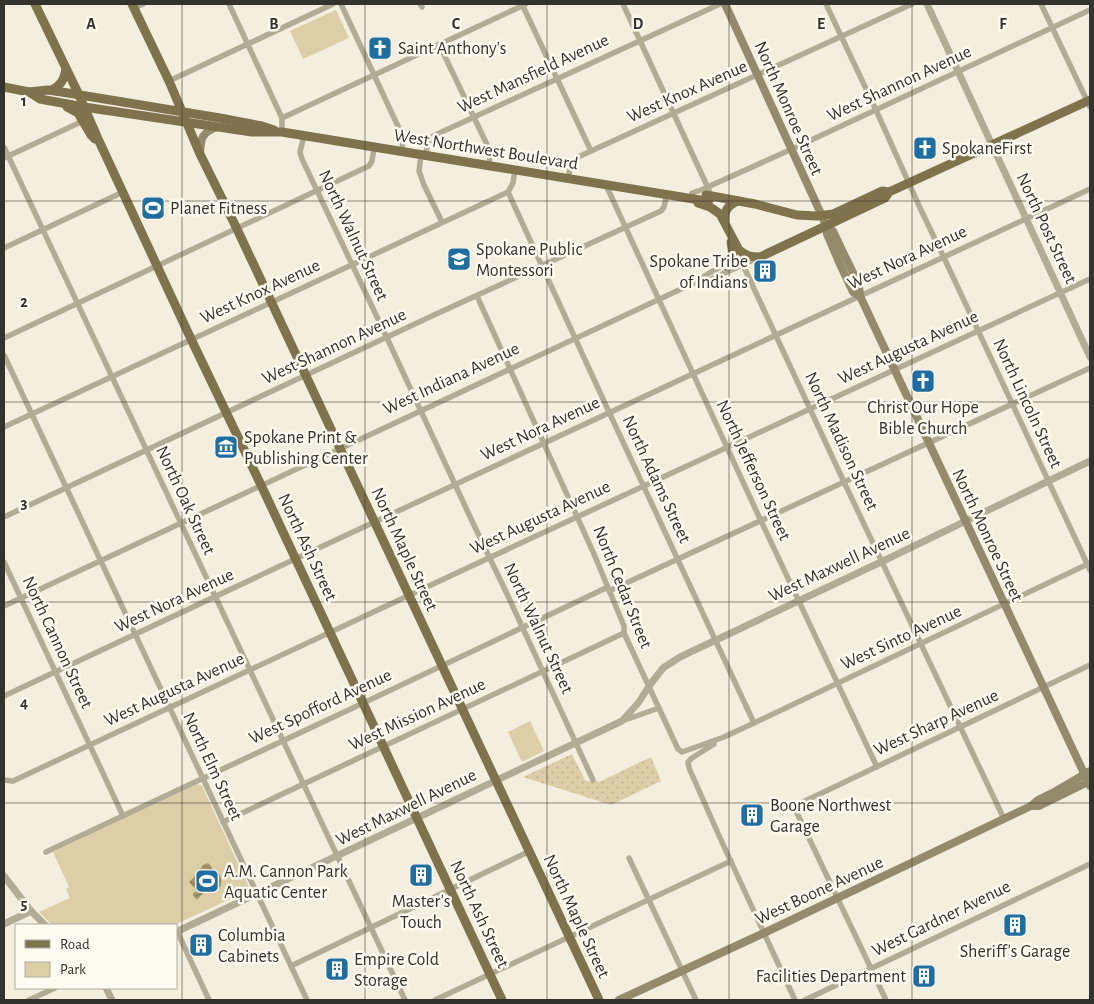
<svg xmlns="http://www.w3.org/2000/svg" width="1094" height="1004" font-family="'Alegreya Sans',sans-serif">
	<defs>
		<pattern id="grass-dots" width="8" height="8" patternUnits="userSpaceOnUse" patternTransform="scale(1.25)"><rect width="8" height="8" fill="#dccfa8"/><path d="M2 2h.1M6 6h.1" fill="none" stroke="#bdb291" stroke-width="1.8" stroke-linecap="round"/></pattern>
		<pattern id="water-waves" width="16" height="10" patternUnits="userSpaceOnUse" patternTransform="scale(1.25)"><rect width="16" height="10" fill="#a8996a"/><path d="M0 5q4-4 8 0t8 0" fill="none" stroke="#8a7d57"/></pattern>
	</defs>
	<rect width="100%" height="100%" fill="#f3eedd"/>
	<path fill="url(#grass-dots)" d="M572,754l13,26 6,2 7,-1 1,1 52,-25 10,24 -50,24 -88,-28z"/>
	<g fill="#dccfa8">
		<path d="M336,10l13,28 -46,21 -13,-28z"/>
		<path d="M530,721l14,30 -22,11 -14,-30z"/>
		<path d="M197,784l5,2 47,101 -1,4 -74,34h-122l-13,-13 31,-14 -4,-9 3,-2 -16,-35z"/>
	</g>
	<path fill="url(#water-waves)" d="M208,863l4,4v6h2l2,-2c5,2 6,9 5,15l-1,1c-10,-5 -16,6 -23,13l-4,-5v-2l4,-2 -8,-9 7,-7 10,8 2,-3 -1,-3 -5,-4 -2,-3 3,-5z"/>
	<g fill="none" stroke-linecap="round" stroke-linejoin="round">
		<g stroke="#b2ab96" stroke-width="5.5">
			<path d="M229,4l53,114v14"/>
			<path d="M341,4l62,133 -1,15"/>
			<path d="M420,4l2,3"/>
			<path d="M522,4l69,147"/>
			<path d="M623,4l86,186"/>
			<path d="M826,4l50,106 45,100 25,52 144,308"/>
			<path d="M1041,4l49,103"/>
			<path d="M134,8l9,-4"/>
			<path d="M439,44l52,109 -3,13"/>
			<path d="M169,81l164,-77"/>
			<path d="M282,118l244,-114"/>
			<path d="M304,136l-4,16 2,7 85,179 85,183 35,73 86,186"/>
			<path d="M4,147l401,853"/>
			<path d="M421,155l-2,16 5,14 18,37"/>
			<path d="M425,156l3,-12 5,-8 287,-132"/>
			<path d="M4,158l79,-37"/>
			<path d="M568,178l3,-14 7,-7 334,-153"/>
			<path d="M606,185l155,336 116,246"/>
			<path d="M508,192l101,220 145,311"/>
			<path d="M692,193l9,-3 91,-41 298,-139"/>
			<path d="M4,248l119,-56"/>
			<path d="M743,265l101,217 160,337"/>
			<path d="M697,282l12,-2 49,-22"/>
			<path d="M477,296l117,258 30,72v7l54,116 4,3 42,-15 30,-14 336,-160"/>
			<path d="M4,338l365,-172 3,-5 2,-13"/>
			<path d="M4,355l303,645"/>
			<path d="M4,427l504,-235 5,-9 2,-13"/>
			<path d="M4,517l430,-202 227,-104 3,-4 3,-13"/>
			<path d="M4,562l119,254"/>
			<path d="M609,591l481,-223"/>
			<path d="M4,606l690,-323c11,-8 37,-25 49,-18"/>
			<path d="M4,696l291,-137 795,-370"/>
			<path d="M622,721l37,-13"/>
			<path d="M714,744l-22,14 -4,4 1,6 32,72 74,160"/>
			<path d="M4,780l9,1c358,-169 718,-336 1077,-502"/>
			<path d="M223,822l401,-189"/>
			<path d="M46,852l311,-146 251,-119"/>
			<path d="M629,858l67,142"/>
			<path d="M177,931l32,69"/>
			<path d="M291,966l239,-115"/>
			<path d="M29,1000l26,-12"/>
			<path d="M435,1000l296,-139"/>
			<path d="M805,1000l285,-136"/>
			<path d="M886,1000l-89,-187v-5l3,-5 5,-2 285,-136"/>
		</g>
		<g stroke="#b2ab96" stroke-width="7">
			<path d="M927,4l163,353"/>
			<path d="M4,876l27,35 14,14"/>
			<path d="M4,924l27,-13"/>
			<path d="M176,932l446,-211 17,-19 10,-16 14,-18 17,-11 201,-95 209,-101"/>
			<path d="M106,988l6,12"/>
		</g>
		<g stroke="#948a6c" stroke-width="8">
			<path d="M725,4l97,212 4,10 1,8 12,28 14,30 7,4"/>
			<path d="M200,154c1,-16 1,-21 17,-27"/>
			<path d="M826,226l7,5 8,17 18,37 1,11 230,490"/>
			<path d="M1031,806h8l51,-25"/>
			<path d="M619,1000l145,-67 267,-127 7,-6 18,-9 34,-20"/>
		</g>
		<g stroke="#7f734d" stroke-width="9">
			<path d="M35,4l44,91 20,46 92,198 70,146 241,515"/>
			<path d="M132,4l37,77 31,73 37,75 362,771"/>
			<path d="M4,87l25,5 19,-2 20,3 152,25 42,8 12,4"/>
			<path d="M52,90c9,-5 12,-10 14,-21"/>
			<path d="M29,92l11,7 44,8 168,25h30l424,69 4,-2 1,-3"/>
			<path d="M67,107l11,6 13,22 4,4"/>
			<path d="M706,195l49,9 42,11 20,1 16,-2 49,-23 7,1 201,-92"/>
			<path d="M698,203l12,4 10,7 19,36c7,6 12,7 21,7l125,-59 4,-6"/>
			<path d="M725,221c-1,-11 3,-16 13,-20"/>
			<path d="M726,266c8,-7 7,-14 5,-24"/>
		</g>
	</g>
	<path fill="none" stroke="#34322c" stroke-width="1" stroke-opacity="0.55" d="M182,4v996M365,4v996M547,4v996M729,4v996M912,4v996M4,201h1086M4,402h1086M4,602h1086M4,803h1086"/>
	<defs>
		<g id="church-square" transform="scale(1.25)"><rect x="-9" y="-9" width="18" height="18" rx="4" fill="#206da0" stroke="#fffbf1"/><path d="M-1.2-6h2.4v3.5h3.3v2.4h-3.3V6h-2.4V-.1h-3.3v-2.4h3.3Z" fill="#fff"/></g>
		<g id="stadium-square" transform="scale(1.25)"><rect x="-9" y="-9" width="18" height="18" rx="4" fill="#206da0" stroke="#fffbf1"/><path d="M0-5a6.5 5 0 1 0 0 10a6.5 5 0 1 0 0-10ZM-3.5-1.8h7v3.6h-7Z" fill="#fff"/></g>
		<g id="school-square" transform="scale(1.25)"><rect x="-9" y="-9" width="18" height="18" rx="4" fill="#206da0" stroke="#fffbf1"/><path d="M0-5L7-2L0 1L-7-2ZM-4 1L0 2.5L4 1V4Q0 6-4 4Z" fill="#fff"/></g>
		<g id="building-square" transform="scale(1.25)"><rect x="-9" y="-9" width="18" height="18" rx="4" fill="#206da0" stroke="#fffbf1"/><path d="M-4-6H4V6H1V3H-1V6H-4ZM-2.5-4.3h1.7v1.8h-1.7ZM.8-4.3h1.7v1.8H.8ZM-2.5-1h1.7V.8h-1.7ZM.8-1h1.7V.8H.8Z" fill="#fff"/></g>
		<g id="museum-square" transform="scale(1.25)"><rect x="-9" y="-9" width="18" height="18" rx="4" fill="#206da0" stroke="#fffbf1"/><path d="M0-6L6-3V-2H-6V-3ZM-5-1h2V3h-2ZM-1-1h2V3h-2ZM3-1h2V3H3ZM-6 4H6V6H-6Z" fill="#fff"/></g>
	</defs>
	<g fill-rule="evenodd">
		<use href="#church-square" x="380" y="48"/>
		<use href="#church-square" x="925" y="148"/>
		<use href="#stadium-square" x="153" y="208"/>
		<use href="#school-square" x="459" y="259"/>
		<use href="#building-square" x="765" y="271"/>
		<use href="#church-square" x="923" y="381"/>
		<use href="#museum-square" x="226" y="447"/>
		<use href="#building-square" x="752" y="815"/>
		<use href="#building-square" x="421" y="875"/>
		<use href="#stadium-square" x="207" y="881"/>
		<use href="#building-square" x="1015" y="925"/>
		<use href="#building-square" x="201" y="945"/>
		<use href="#building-square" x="337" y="969"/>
		<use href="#building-square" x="924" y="976"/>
	</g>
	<g text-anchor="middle" stroke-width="5" stroke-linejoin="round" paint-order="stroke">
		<g font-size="18" fill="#34322c" stroke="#fffbf1" text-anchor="start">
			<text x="398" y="54">Saint Anthony's</text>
			<text x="942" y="154">SpokaneFirst</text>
			<text x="170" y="214">Planet Fitness</text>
			<text x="476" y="255">Spokane Public<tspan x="476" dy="21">Montessori</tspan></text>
			<text x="748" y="267" text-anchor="end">Spokane Tribe<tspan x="748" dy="21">of Indians</tspan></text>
			<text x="923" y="413" text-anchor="middle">Christ Our Hope<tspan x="923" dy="21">Bible Church</tspan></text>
			<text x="244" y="443">Spokane Print &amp;<tspan x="244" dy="21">Publishing Center</tspan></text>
			<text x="770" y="811">Boone Northwest<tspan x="770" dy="21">Garage</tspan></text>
			<text x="224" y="877">A.M. Cannon Park<tspan x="224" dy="21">Aquatic Center</tspan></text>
			<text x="421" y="907" text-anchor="middle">Master's<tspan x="421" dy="21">Touch</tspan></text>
			<text x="218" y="941">Columbia<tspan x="218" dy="21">Cabinets</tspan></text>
			<text x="1015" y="957" text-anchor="middle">Sheriff's Garage</text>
			<text x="354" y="965">Empire Cold<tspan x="354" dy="21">Storage</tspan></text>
			<text x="906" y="982" text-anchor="end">Facilities Department</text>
		</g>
		<g font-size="18" fill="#34322c" stroke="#fffbf1">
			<text transform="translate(533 73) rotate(-25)" y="6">West Mansfield Avenue</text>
			<text transform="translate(899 83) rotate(-25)" y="6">West Shannon Avenue</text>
			<text transform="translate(687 91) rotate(-24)" y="6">West Knox Avenue</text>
			<text transform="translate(789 108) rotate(66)" y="6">North Monroe Street</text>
			<text transform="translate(486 149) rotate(9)" y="6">West Northwest Boulevard</text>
			<text transform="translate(1047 228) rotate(65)" y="6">North Post Street</text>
			<text transform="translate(354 235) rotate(65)" y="6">North Walnut Street</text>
			<text transform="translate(907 257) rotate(-25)" y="6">West Nora Avenue</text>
			<text transform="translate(260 291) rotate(-25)" y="6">West Knox Avenue</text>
			<text transform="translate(334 346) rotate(-25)" y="6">West Shannon Avenue</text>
			<text transform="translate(908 347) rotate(-25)" y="6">West Augusta Avenue</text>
			<text transform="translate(451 378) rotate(-25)" y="6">West Indiana Avenue</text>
			<text transform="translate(1028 403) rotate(65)" y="6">North Lincoln Street</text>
			<text transform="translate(540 428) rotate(-25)" y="6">West Nora Avenue</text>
			<text transform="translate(842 441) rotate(65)" y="6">North Madison Street</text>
			<text transform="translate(754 470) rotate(65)" y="6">North Jefferson Street</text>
			<text transform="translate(657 479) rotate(65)" y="6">North Adams Street</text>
			<text transform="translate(186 500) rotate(65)" y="6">North Oak Street</text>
			<text transform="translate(540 517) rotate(-25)" y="6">West Augusta Avenue</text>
			<text transform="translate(988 535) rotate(65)" y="6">North Monroe Street</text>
			<text transform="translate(308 547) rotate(65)" y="6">North Ash Street</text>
			<text transform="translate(405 549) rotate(65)" y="6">North Maple Street</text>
			<text transform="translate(839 564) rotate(-25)" y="6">West Maxwell Avenue</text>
			<text transform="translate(623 587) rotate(68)" y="6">North Cedar Street</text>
			<text transform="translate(174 600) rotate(-25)" y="6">West Nora Avenue</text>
			<text transform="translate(539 628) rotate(65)" y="6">North Walnut Street</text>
			<text transform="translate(901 637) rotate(-25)" y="6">West Sinto Avenue</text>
			<text transform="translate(58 642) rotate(65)" y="6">North Cannon Street</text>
			<text transform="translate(174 689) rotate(-25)" y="6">West Augusta Avenue</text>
			<text transform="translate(320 706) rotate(-25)" y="6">West Spofford Avenue</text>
			<text transform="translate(417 714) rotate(-25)" y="6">West Mission Avenue</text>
			<text transform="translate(936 722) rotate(-25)" y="6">West Sharp Avenue</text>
			<text transform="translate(213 766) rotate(65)" y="6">North Elm Street</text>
			<text transform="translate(406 807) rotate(-26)" y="6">West Maxwell Avenue</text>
			<text transform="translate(819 890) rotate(-25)" y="6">West Boone Avenue</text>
			<text transform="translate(480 914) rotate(65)" y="6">North Ash Street</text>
			<text transform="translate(577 916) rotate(65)" y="6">North Maple Street</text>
			<text transform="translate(941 918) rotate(-26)" y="6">West Gardner Avenue</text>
		</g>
	</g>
	<g font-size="16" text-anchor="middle" font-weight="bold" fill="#34322c" stroke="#fffbf1" stroke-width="5" stroke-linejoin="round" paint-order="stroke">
		<text x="91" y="29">A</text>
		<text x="274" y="29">B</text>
		<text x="456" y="29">C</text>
		<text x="638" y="29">D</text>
		<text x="821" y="29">E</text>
		<text x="1003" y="29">F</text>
		<text x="24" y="106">1</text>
		<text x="24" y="307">2</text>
		<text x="24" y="508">3</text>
		<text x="24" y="708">4</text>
		<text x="24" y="909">5</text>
	</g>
	<rect width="1094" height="1004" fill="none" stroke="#34322c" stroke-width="10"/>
	<rect x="15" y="924" width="162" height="65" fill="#fffbf1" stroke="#aeaba2"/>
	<rect x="25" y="940" width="25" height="8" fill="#7f734d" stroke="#aeaba2"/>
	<text x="60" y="949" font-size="15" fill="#34322c">Road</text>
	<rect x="25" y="962" width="25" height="15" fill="#dccfa8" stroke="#aeaba2"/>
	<text x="60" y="974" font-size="15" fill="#34322c">Park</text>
</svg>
